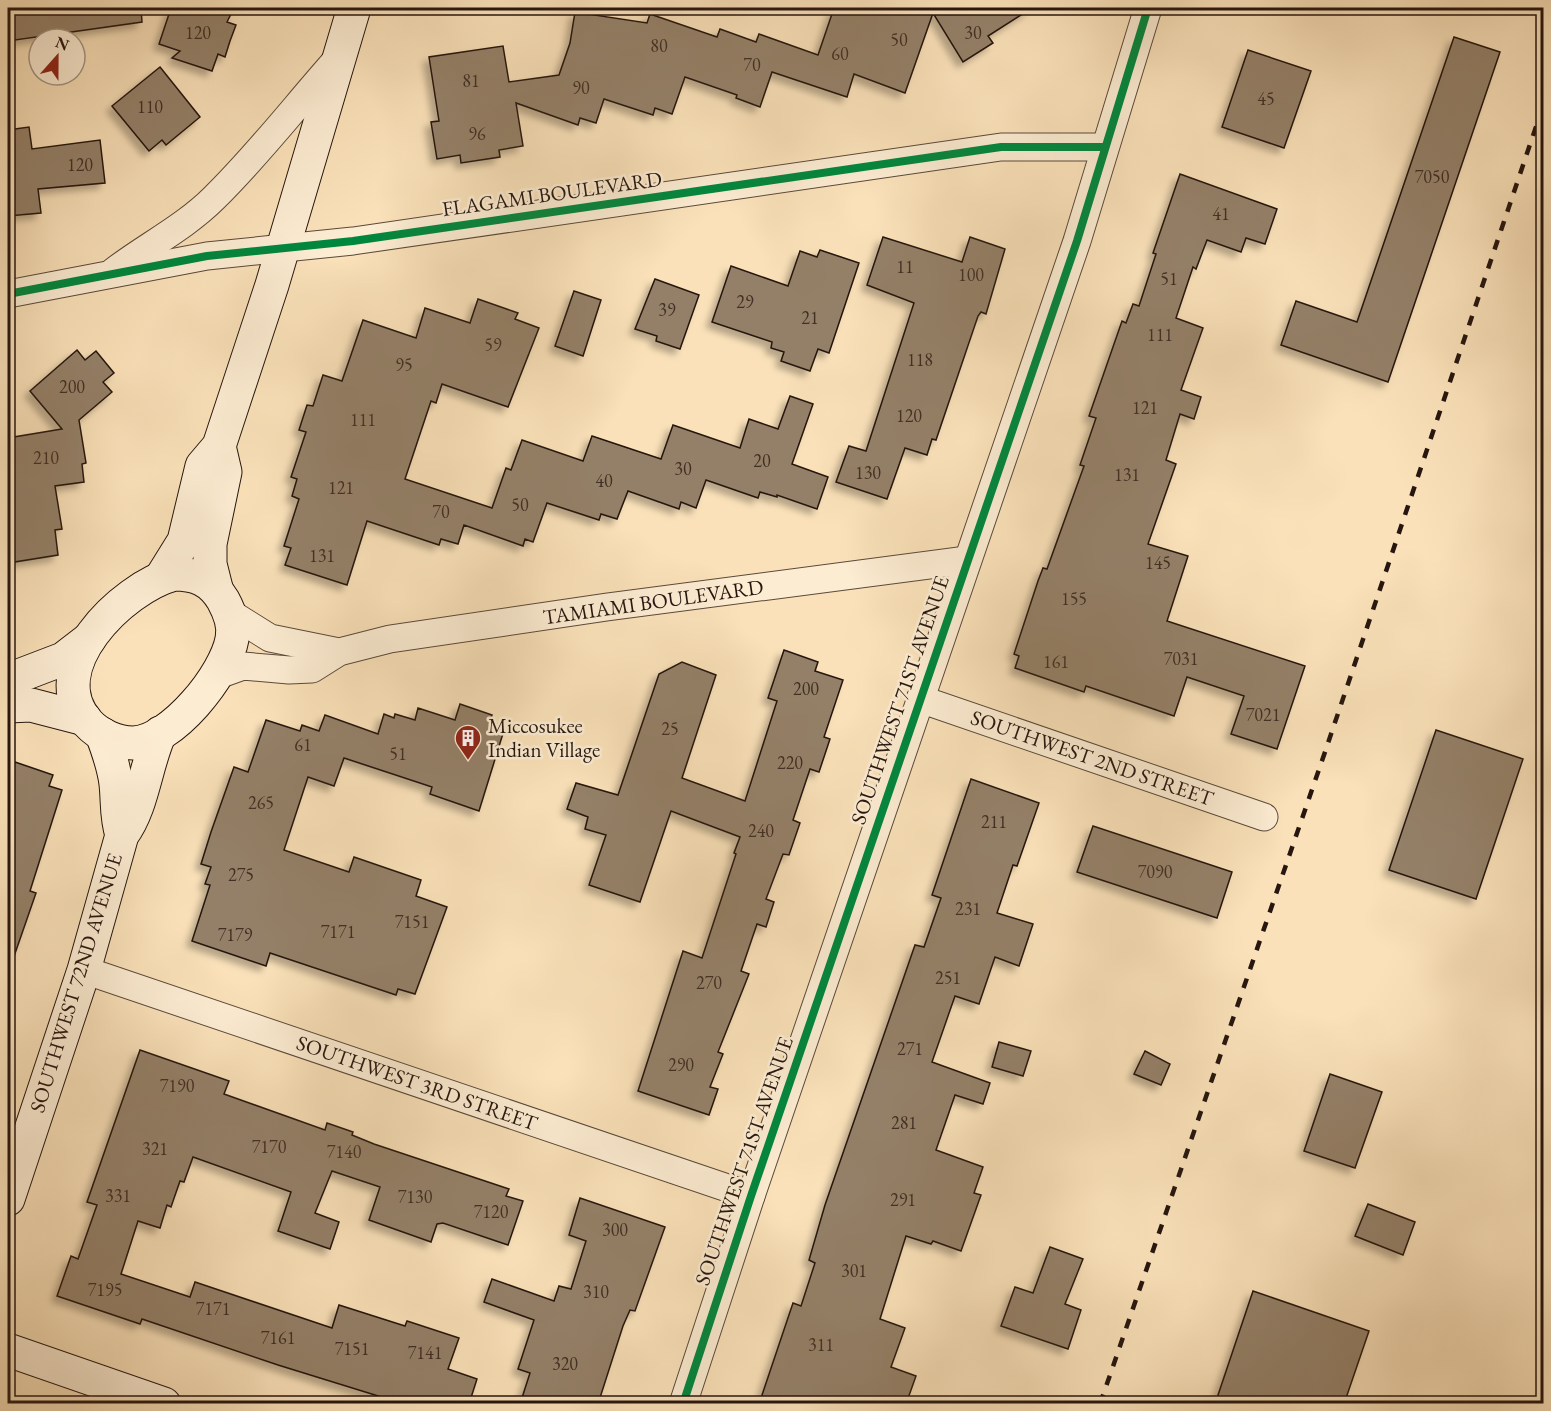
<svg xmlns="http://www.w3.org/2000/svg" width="1551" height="1411" font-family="'EB Garamond',serif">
	<defs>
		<filter id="shadow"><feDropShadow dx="-5.5" dy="5.5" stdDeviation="3" flood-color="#0004"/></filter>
	</defs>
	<rect width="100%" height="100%" fill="#fae1b9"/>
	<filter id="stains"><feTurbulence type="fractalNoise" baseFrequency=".00333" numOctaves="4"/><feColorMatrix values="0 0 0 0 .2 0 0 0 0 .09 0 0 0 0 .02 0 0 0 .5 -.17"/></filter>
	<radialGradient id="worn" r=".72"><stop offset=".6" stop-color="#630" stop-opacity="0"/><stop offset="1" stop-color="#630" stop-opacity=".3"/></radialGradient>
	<g fill="#948067" stroke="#26160f" stroke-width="1.5" filter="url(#shadow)">
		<path d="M8,8h133l1,14 -134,19z"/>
		<path d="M171,8h63l-7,14 9,3 -6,16 -5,16 -7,-3 -6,17 -40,-13 8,-7 -21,-7z"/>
		<path d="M834,8h198l-44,28 5,7 -30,19 -30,-49 -28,80 -51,-19 -7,23 -75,-25 -12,35 -24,-9 1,-3 -52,-18 -13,37 -17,-6 -2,7 -49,-16 -8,24 -16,-5 -2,7 -62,-22 7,43 -24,4 1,7 -39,6 -1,-8 -23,4 -6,-37 8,-1 -10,-64 74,-11 6,36 50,-7 11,-32 5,-31 72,11 3,-9 67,23 3,-8 36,13 3,-8 59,21z"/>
		<path d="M1454,37l46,15 -112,330 -107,-37 15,-44 61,21z"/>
		<path d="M1248,50l63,21 -27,77 -62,-21z"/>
		<path d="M160,67l40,50 -34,28 -4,-5 -13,11 -37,-45z"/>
		<path d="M29,127l3,22 68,-9 5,43 -67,6 3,24 -33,3v-86z"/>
		<path d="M1180,174l97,35 -12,35 -19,-6 -5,14 -34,-12 -11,29 -3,-2 -17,51 27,10 -22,62 20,7 -7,22 -14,-5 -14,46 10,4 -28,80 40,12 -21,65 138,45 -28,83 -46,-15 13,-38 -57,-19 -13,39 -88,-30 -2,6 -69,-24 4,-12 -5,-2 24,-73 5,-13 4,1 37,-103 -4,-1 16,-47 -7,-2 33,-95 4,2 7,-19 6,2 17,-52 -3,-1z"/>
		<path d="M883,237l79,25 8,-25 35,12 -19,65 -5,-2 -3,4 -42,124 -4,-1 -5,16 -22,-7 -18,51 -51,-17 13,-36 17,5 48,-148 -47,-18z"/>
		<path d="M820,250l39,13 -30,90 -11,-4 -8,22 -29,-10 3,-9 -13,-4 1,-6 -60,-20 19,-56 57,20 12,-35 17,6z"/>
		<path d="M655,279l44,16 -19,54 -24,-8 1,-5 -22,-7z"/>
		<path d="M574,291l27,9 -18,56 -28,-10z"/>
		<path d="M478,299l40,14 -3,6 24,9 -31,79 -66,-23 -6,19 -5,-2 -26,78 87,29 14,-40 5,2 11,-30 61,21 9,-25 69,23 12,-34 67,23 9,-29 29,10 12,-33 23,8 -21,60 36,13 -11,32 -40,-14v2l-17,-5 -2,6 -52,-18 -10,28 -15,-6 -2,7 -51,-18 -11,28 -16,-5 -2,6 -52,-17 -14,39 -8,-3 -2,7 -59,-21 -6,19 -17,-5 -2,6 -72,-24 -20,64 -62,-20 6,-17 -7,-2 15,-47 -7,-3 5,-17 -6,-2 15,-45 -7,-2 8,-25 6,1 10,-31 19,6 21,-61 53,18 9,-30 45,15z"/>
		<path d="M77,350l8,10 11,-9 18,22 -11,9 9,10 -33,28 7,43 -4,1 2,18 -29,4 7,43 -7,1 3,25 -50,8v-54l3,-1 -3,-31v-39l54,-9 -32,-38z"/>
		<path d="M784,650l34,12 -3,9 28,9 -19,57 6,2 -11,33 -9,-3 -17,51 7,3 -11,32 -6,-1 -17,45 8,3 -8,25 -9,-3 -16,47 8,3 -31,78 5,2 -13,33 8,2 -9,26 -71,-24 45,-140 19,7 34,-104 -2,-1 6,-16 -69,-26 -31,91 -51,-17 17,-50 -21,-6 3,-12 -21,-8 9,-26 42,12 41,-121 23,-12 34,13 -34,103 63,23 32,-100 -9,-3z"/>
		<path d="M460,704l32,11 -2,7 15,5 -26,84 -49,-17 2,-7 -88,-29 -10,28 -26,-9 -24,73 65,22 5,-15 67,23 -5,16 31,11 -32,87 -17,-5 -2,6 -126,-42 -4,13 -74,-25 18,-56 -5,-1 6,-17 -10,-3 10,-32 23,-65 14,5 18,-52 34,11 2,-6 17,6 6,-16 53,19 6,-20 10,4 1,-4 20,6 3,-12 37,12z"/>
		<path d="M1436,730l87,29 -47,140 -87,-29z"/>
		<path d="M15,762l38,13 -4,11 13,4 -32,101 6,2 -25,72 -3,-1v-179z"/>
		<path d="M971,779l68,24 -22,63 -4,-1 -16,48 36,11 -14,42 -24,-9 -16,47 -24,-8 -23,66 58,21 -7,21 -28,-9 -19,55 47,17 -9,26 7,2 -20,56 -28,-10 -2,3 -25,-8 -26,83 25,9 -14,39 25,9 -10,28h-147l34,-101 8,3 14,-43 -6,-3 16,-55 90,-260 9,2 17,-49 -9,-3z"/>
		<path d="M1093,826l139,46 -15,46 -140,-46z"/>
		<path d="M999,1042l32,9 -8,25 -31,-9z"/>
		<path d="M140,1050l89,31 -5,13 101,36 2,-7 26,9 -1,3 22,9 135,45 -3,7 17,5 -15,44 -65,-22 -6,1 -6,18 -62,-22 11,-33 -48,-16 -17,42 24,9 -9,27 -52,-18 13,-39 -98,-35 -9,25 -4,-1 -9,26 -4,-2 -7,23 -22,-7 -17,53 69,23 5,-15 137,46 7,-23 66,21 2,-5 52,17 -11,31 29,10 -8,25h-65l-126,-39 -136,-46 -2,5 -83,-28 14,-40 7,3 19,-54 -10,-3z"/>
		<path d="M1145,1051l25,13 -9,21 -27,-11z"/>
		<path d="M1330,1074l52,18 -27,76 -51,-17z"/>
		<path d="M580,1198l85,29 -30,84 -5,-1 -7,16 -25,78h-78l10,-31 -12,-4 16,-49 -50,-18 8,-23 62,22 5,-15 12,3 15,-48 -17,-6z"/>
		<path d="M1368,1204l47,18 -12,33 -48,-19z"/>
		<path d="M1050,1247l33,12 -18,45 16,6 -13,39 -67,-23 14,-39 18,6z"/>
		<path d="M1253,1291l116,40 -25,73h-129z"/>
	</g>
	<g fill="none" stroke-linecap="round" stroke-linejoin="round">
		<g stroke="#5b493a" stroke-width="29">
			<g id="street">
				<path d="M114,271c33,-25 71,-44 100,-73 45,-44 83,-94 125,-141"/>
				<path d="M8,294l199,-38 146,-15 648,-94h103"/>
				<path d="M230,613l40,25 69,14"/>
				<path d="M218,675l25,-9 46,4 23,-1 27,-17 51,-13 217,-32 360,-47"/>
				<path d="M920,699l344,118"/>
				<path d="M84,970l667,226"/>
				<path d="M683,1404l68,-208 326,-955 71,-233"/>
			</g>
		</g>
		<g stroke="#26160f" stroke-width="35">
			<g id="secondary">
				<path d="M174,574c22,0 37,6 49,26 6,11 12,25 9,39 -6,35 -60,103 -99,104 -16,0 -34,-8 -45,-20 -49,-54 34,-135 86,-149z"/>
				<path d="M161,578l23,-37 18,-75 17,-20 53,-161 82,-277"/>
				<path d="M216,588l-6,-24v-20l15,-72 -6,-26"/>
				<path d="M8,680l55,-21 26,-20"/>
				<path d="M8,706l23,-1 54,14"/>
				<path d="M102,734c6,16 12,32 14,50 2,18 0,33 6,51"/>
				<path d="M8,1199l76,-229 38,-135c21,-28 23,-69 38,-102"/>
				<path d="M8,1350l156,54"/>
			</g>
		</g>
		<use href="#street" stroke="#fcecd2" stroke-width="27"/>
		<use href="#secondary" stroke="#fcecd2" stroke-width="33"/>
		<path stroke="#26160f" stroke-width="4.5" stroke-dasharray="10 10" stroke-linecap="butt" d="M1100,1404l225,-652 219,-649"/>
		<g stroke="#fcecd2" stroke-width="11">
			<g id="cycleway">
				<path d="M8,294l199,-38 146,-15 648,-94h103"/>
				<path d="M683,1404l68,-208 326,-955 71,-233"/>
			</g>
		</g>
		<use href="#cycleway" stroke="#00873e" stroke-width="8"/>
	</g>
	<defs>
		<g id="building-pin" transform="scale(1.35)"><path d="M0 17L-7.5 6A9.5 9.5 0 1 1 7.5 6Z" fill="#8f2418" stroke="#fcecd2"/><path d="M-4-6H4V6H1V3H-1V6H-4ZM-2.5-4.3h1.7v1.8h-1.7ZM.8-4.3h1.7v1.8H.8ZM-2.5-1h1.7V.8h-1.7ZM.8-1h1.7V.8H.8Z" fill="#fff"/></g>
	</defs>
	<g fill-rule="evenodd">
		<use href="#building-pin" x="468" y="738"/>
	</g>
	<g text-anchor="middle" stroke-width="5" stroke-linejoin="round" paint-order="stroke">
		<g font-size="18" fill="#423025">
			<text x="198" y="39">120</text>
			<text x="973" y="39">30</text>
			<text x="899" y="46">50</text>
			<text x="659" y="52">80</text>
			<text x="840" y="60">60</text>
			<text x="752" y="71">70</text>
			<text x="471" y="87">81</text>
			<text x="581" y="94">90</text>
			<text x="1266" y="105">45</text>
			<text x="150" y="113">110</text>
			<text x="477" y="140">96</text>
			<text x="80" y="171">120</text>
			<text x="1432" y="183">7050</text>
			<text x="1221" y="220">41</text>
			<text x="905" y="273">11</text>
			<text x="971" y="281">100</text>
			<text x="1169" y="285">51</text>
			<text x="745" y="308">29</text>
			<text x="667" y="316">39</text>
			<text x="810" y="324">21</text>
			<text x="1160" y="341">111</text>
			<text x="493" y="351">59</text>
			<text x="920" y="366">118</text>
			<text x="404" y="371">95</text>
			<text x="72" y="393">200</text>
			<text x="1145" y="414">121</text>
			<text x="909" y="422">120</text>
			<text x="363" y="426">111</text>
			<text x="46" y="464">210</text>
			<text x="762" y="467">20</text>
			<text x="683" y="475">30</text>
			<text x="868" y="479">130</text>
			<text x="1127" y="481">131</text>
			<text x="604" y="487">40</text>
			<text x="341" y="494">121</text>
			<text x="520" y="511">50</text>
			<text x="441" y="518">70</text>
			<text x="322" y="562">131</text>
			<text x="1158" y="569">145</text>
			<text x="1074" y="605">155</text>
			<text x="1181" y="665">7031</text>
			<text x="1056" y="668">161</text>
			<text x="806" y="695">200</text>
			<text x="1263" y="721">7021</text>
			<text x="670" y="735">25</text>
			<text x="303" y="751">61</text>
			<text x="398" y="760">51</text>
			<text x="790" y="769">220</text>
			<text x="261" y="809">265</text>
			<text x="994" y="828">211</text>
			<text x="761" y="837">240</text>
			<text x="1155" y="878">7090</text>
			<text x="241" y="881">275</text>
			<text x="968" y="915">231</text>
			<text x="412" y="928">7151</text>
			<text x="338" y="938">7171</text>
			<text x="235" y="941">7179</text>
			<text x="948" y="984">251</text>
			<text x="709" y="989">270</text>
			<text x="910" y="1055">271</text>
			<text x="681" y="1071">290</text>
			<text x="177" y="1092">7190</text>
			<text x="904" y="1129">281</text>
			<text x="269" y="1153">7170</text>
			<text x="155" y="1155">321</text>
			<text x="344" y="1158">7140</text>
			<text x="118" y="1202">331</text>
			<text x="415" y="1203">7130</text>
			<text x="903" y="1206">291</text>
			<text x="491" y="1218">7120</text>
			<text x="615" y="1236">300</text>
			<text x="854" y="1277">301</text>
			<text x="105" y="1296">7195</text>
			<text x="596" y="1298">310</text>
			<text x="213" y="1315">7171</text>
			<text x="278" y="1344">7161</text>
			<text x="821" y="1351">311</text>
			<text x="352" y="1355">7151</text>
			<text x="425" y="1359">7141</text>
			<text x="565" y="1370">320</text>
		</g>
		<g font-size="21" fill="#26160f" stroke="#fcecd2">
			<text transform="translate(552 194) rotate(-8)" y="7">FLAGAMI BOULEVARD</text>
			<text transform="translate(653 602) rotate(-8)" y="7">TAMIAMI BOULEVARD</text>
			<text transform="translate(900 700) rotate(-71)" y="7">SOUTHWEST 71ST AVENUE</text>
			<text transform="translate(1092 758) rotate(19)" y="7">SOUTHWEST 2ND STREET</text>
			<text transform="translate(76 983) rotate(-73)" y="7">SOUTHWEST 72ND AVENUE</text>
			<text transform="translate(417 1083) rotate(19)" y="7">SOUTHWEST 3RD STREET</text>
			<text transform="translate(744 1161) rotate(-71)" y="7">SOUTHWEST 71ST AVENUE</text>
		</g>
		<g font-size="21" fill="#26160f" stroke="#fcecd2" text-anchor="start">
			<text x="488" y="733">Miccosukee<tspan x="488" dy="24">Indian Village</tspan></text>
		</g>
	</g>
	<rect width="1551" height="1411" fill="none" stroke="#fae1b9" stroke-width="30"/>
	<rect x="9" y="9" width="1533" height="1393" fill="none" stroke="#26160f" stroke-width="3"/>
	<rect x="15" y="15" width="1521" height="1381" fill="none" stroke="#26160f" stroke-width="1.5"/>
	<g transform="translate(57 57) rotate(21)"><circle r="28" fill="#fcecd2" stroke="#a69684" stroke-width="1.5"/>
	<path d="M0-4.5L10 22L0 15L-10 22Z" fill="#8f2418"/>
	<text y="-9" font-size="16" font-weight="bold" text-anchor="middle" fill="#26160f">N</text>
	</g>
	<rect width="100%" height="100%" filter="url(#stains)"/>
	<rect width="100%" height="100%" fill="url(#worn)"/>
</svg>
